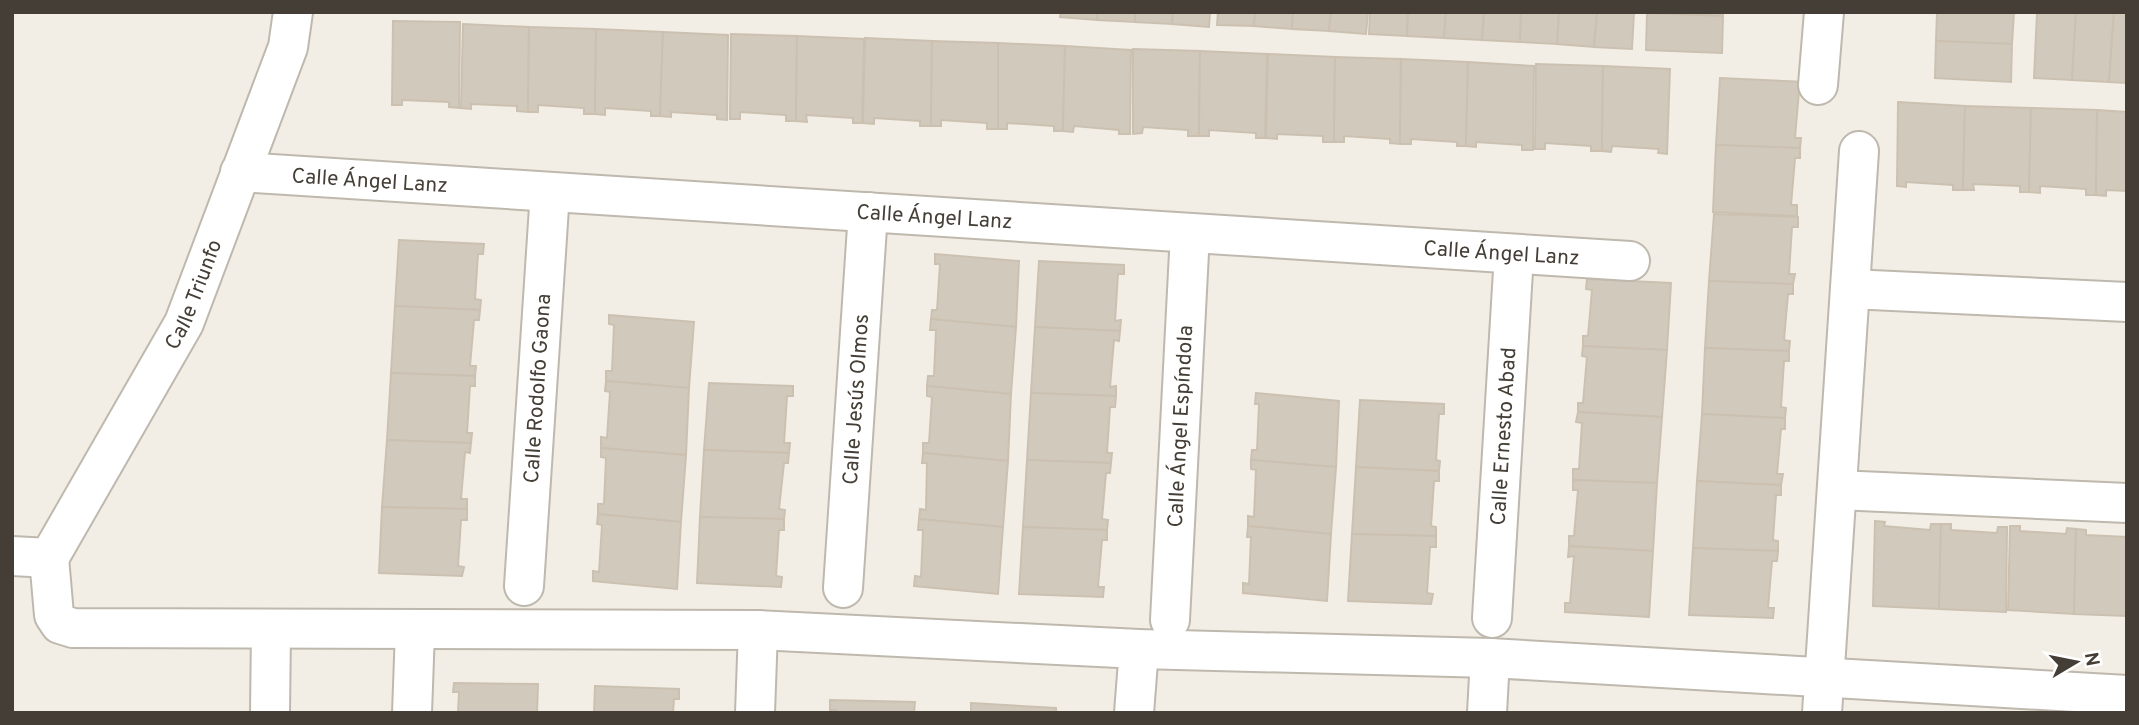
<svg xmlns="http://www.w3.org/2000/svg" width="2139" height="725" font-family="Overpass,sans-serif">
	<rect width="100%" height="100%" fill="#f2eee6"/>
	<g fill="#d2c9bd" stroke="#ccc1b1" stroke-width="2">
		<path d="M1061,12h37l-1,8 -37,-3z"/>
		<path d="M1098,12h37v10l-38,-2z"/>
		<path d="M1135,12h38l-1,12 -37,-2z"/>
		<path d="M1173,12h37l-1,15 -37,-3z"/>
		<path d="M1218,12h37l-1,14 -37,-1z"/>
		<path d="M1255,12h38l-1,17 -38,-3z"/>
		<path d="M1293,12h38l-2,19 -37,-2z"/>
		<path d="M1331,12h37l-2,22 -37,-3z"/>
		<path d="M1370,12h38l-1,24 -38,-2z"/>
		<path d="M1408,12h38l-2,26 -37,-2z"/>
		<path d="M1446,12h38l-2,28 -38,-2z"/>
		<path d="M1484,12h37l-1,30 -38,-2z"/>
		<path d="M1521,12h38l-2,32 -37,-2z"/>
		<path d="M1559,12h38l-3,35 -37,-3z"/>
		<path d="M1597,12h37l-2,37 -38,-2z"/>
		<path d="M1647,12h76v4z"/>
		<path d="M1937,12h77l-2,32 -76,-3z"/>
		<path d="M2037,12h39l-4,68 -38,-2z"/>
		<path d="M2076,12h38l-5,70 -37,-2z"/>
		<path d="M2114,12h13v71l-18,-1z"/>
		<path d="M1647,13l76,3 -1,37 -76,-3z"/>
		<path d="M393,21l67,1 -1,86 -10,-1v-5l-47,-2v5h-10z"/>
		<path d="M463,24l66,3 -1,85 -11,-1v-5l-46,-2v5l-10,-1z"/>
		<path d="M529,27l67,2 -1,85h-11v-6l-46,-3v7h-10z"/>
		<path d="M596,29l67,3 -3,84h-9v-5l-46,-3v7l-10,-1z"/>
		<path d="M663,32l65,3 -1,85 -10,-1v-4l-46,-3v5l-11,-1z"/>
		<path d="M731,34l66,2 -1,85h-10v-6l-46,-3v7h-10z"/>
		<path d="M797,36l67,3 -2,84h-9v-5l-47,-3 1,7 -11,-1z"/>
		<path d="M865,38l67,3 -1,85h-11v-5l-46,-3v6l-11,-1z"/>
		<path d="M932,41l66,2v86h-11v-6l-46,-3v6h-10z"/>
		<path d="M1936,41l76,3 -1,38 -76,-4z"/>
		<path d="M998,43l67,3 -2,85h-9v-5l-47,-3v6h-9z"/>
		<path d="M1065,46l66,4 -1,84h-11v-4l-45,-4 -1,6 -10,-1z"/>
		<path d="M1133,49l67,2 -1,85h-11v-6l-45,-3 -1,6 -9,1z"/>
		<path d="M1200,51l67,3 -2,84h-9v-5l-47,-3v6h-10z"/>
		<path d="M1268,54l67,3 -1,85h-11v-6l-46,-2v5l-11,-1z"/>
		<path d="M1335,57l66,2 -1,85 -10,-1v-4l-46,-3v6h-10z"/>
		<path d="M1401,59l67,3 -2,84h-9v-4l-46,-3v5h-11z"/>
		<path d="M1468,62l66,4 -1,84h-11v-5l-46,-3v5l-10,-1z"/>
		<path d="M1536,64l67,2 -1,85h-11v-5l-46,-3v6h-10z"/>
		<path d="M1603,66l67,3 -3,85 -9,-1 1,-4 -47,-3 -1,6 -9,-1z"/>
		<path d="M1720,78l85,4 -2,9h-4l-4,47h6l-1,10 -84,-3z"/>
		<path d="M1898,102l67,4 -2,84h-10v-5l-47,-3v5l-9,-1z"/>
		<path d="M1965,106l66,2 -2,84h-9v-6l-47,-2 1,6h-11z"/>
		<path d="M2031,108l66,2 -1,85h-10v-6l-46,-3v7l-11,-1z"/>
		<path d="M2097,110l30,2v79l-21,-1v6l-10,-1z"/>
		<path d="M1716,145l84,3v10h-5l-4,47h6v11l-84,-4z"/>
		<path d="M1714,214l84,3v10h-6l-3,47h6l-2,10 -84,-3z"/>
		<path d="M399,240l85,4 -1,10h-5l-3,45 6,1 -1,10 -85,-4z"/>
		<path d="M935,254l84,7 -3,66 -85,-8 1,-9h5l3,-46h-5z"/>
		<path d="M1039,261l85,4v9h-6l-3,47 6,-1 -1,11 -85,-4z"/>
		<path d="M1587,279l84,4 -4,67 -84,-4v-10h5l4,-46 -6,-1z"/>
		<path d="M1709,281l84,3v10h-5l-4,46 6,1 -1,10 -84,-3z"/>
		<path d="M395,306l85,4 -1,10h-5l-4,46h6l-1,10 -84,-3z"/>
		<path d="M609,315l85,7 -5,66 -83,-7v-10h6l2,-46 -5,-1z"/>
		<path d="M931,319l85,8 -5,67 -84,-8 1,-10h6l2,-46h-6z"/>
		<path d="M1035,327l85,4 -1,10 -5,-1 -4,47 6,-1v10l-85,-3z"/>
		<path d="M1583,346l84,4 -5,67 -84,-5v-9h5l4,-46 -5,-1z"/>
		<path d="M1705,348l84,3v10h-5l-3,46 5,1 -1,10 -83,-4z"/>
		<path d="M391,373l84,3v10h-5l-3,47h5l-1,10 -84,-3z"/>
		<path d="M606,381l83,7 -3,67 -85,-7v-11l6,1 3,-46 -5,-1z"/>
		<path d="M709,383l84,3v10h-6l-3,47h6l-1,10 -85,-3z"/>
		<path d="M927,386l84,8 -3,67 -85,-8v-10h6l3,-46 -5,-1z"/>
		<path d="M1031,393l85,3 -1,11h-5l-3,46h5l-1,10 -84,-3z"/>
		<path d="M1256,393l83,8 -3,66 -85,-7 1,-10h5l2,-46h-4z"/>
		<path d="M1360,400l84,4v10h-5l-3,46 4,1 -1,10 -83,-4z"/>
		<path d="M1578,412l84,5 -5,66 -84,-3v-11h6l3,-46 -6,-1z"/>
		<path d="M1702,414l83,4v11h-4l-4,45h6l-2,11 -84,-4z"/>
		<path d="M387,440l84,3 -1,10 -5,-1 -4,47h6v10l-85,-2z"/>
		<path d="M601,448l85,7 -5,67 -83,-8v-10h6l2,-46 -5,-1z"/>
		<path d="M704,450l85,3 -1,10h-4l-5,46 6,1 -1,9 -84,-2z"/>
		<path d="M923,453l85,8 -5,66 -84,-8 1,-10 6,1 1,-47h-5z"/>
		<path d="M1027,460l84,3 -1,10h-4l-4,46 6,1 -1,10 -84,-3z"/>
		<path d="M1251,460l85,7 -5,67 -83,-8v-10l6,1 2,-47 -5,-1z"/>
		<path d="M1356,467l83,4v10h-5l-3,45 5,1v9l-84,-2z"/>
		<path d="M1573,480l84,3 -4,68 -84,-5v-10h5l4,-46h-5z"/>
		<path d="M1697,481l84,4v10h-5l-3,45 5,1v10l-85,-3z"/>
		<path d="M382,507l85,2v11h-6l-3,46 6,1 -2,9 -83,-3z"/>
		<path d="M598,514l83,8 -4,67 -84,-8v-10l6,1 3,-47 -5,-1z"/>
		<path d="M700,517l84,2v11h-5l-3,46 6,1 -1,10 -84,-4z"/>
		<path d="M919,519l84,8 -5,67 -84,-8 1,-10 6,1 2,-47h-5z"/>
		<path d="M1875,521l10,1 -1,4 46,4 1,-6h10l-2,85 -66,-3z"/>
		<path d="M1941,524h10v6l46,3 1,-6h9l-1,85 -67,-3z"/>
		<path d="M1248,526l83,8 -4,67 -84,-8v-10l6,1 2,-47h-4z"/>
		<path d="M2010,526h10v5l46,3 1,-6 9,1 -2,85 -66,-4z"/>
		<path d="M1023,527l84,3v10h-5l-4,47h6l-1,10 -84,-3z"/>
		<path d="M2076,529l10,1v5l41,2v79l-53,-2z"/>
		<path d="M1352,534l84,2v11h-6l-3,46 6,1 -2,10 -83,-3z"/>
		<path d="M1569,546l84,5 -4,66 -84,-5v-9h5l4,-47 -6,1z"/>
		<path d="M1693,548l85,3 -1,10h-5l-4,47h6l-1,10 -84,-3z"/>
		<path d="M454,683l84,1 -1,29h-79l1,-21h-6z"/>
		<path d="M595,686l84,3v10h-5l-1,14h-79z"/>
		<path d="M830,700l85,2 -1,11h-78v-3h-6z"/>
		<path d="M971,703l85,5v5h-85z"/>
	</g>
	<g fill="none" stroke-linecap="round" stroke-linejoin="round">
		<g stroke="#bfb8ad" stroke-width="42">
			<g id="minor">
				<path d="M1818,85l6,-73"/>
				<path id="s1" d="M240,172l1390,89"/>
				<path d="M1850,289l277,13"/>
				<path d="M1837,490l290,13"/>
				<path d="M12,556l37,2"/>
				<path d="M49,558l5,57 6,9 13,4 685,2 381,19 351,9 637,37"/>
				<path id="s2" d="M49,558l135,-235 104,-276 5,-35"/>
				<path id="s3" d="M524,586l26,-394"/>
				<path id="s4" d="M843,588l25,-376"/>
				<path id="s5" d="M1492,618l22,-364"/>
				<path id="s6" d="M1170,620l20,-387"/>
				<path d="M270,713l1,-83"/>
				<path d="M412,713l3,-82"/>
				<path d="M755,713l3,-83"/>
				<path d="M1134,713l5,-64"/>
				<path d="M1487,713l3,-55"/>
				<path d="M1822,713l37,-562"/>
			</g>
		</g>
		<use href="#minor" stroke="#fff" stroke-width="38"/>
	</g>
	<g text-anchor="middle" stroke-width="5" stroke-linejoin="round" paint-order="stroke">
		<g font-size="21" fill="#443e36" stroke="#fff">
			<text dy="7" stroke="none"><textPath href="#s1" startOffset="130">Calle Ángel Lanz</textPath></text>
			<text dy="7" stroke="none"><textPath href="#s1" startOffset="696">Calle Ángel Lanz</textPath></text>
			<text dy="7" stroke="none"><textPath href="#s1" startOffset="1264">Calle Ángel Lanz</textPath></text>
			<text dy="7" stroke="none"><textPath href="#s2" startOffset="301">Calle Triunfo</textPath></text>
			<text dy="7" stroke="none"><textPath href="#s3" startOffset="198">Calle Rodolfo Gaona</textPath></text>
			<text dy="7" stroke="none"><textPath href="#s4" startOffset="189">Calle Jesús Olmos</textPath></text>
			<text dy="7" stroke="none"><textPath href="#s6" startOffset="194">Calle Ángel Espíndola</textPath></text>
			<text dy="7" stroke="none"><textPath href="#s5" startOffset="182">Calle Ernesto Abad</textPath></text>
		</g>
	</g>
	<rect width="2139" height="725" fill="none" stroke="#443e36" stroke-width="28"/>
	<g transform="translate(2076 662) rotate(80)" stroke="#ffffff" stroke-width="5" paint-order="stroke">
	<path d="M0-5L12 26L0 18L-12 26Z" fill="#443e36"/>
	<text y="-10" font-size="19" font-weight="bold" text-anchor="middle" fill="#443e36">N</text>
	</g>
</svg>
